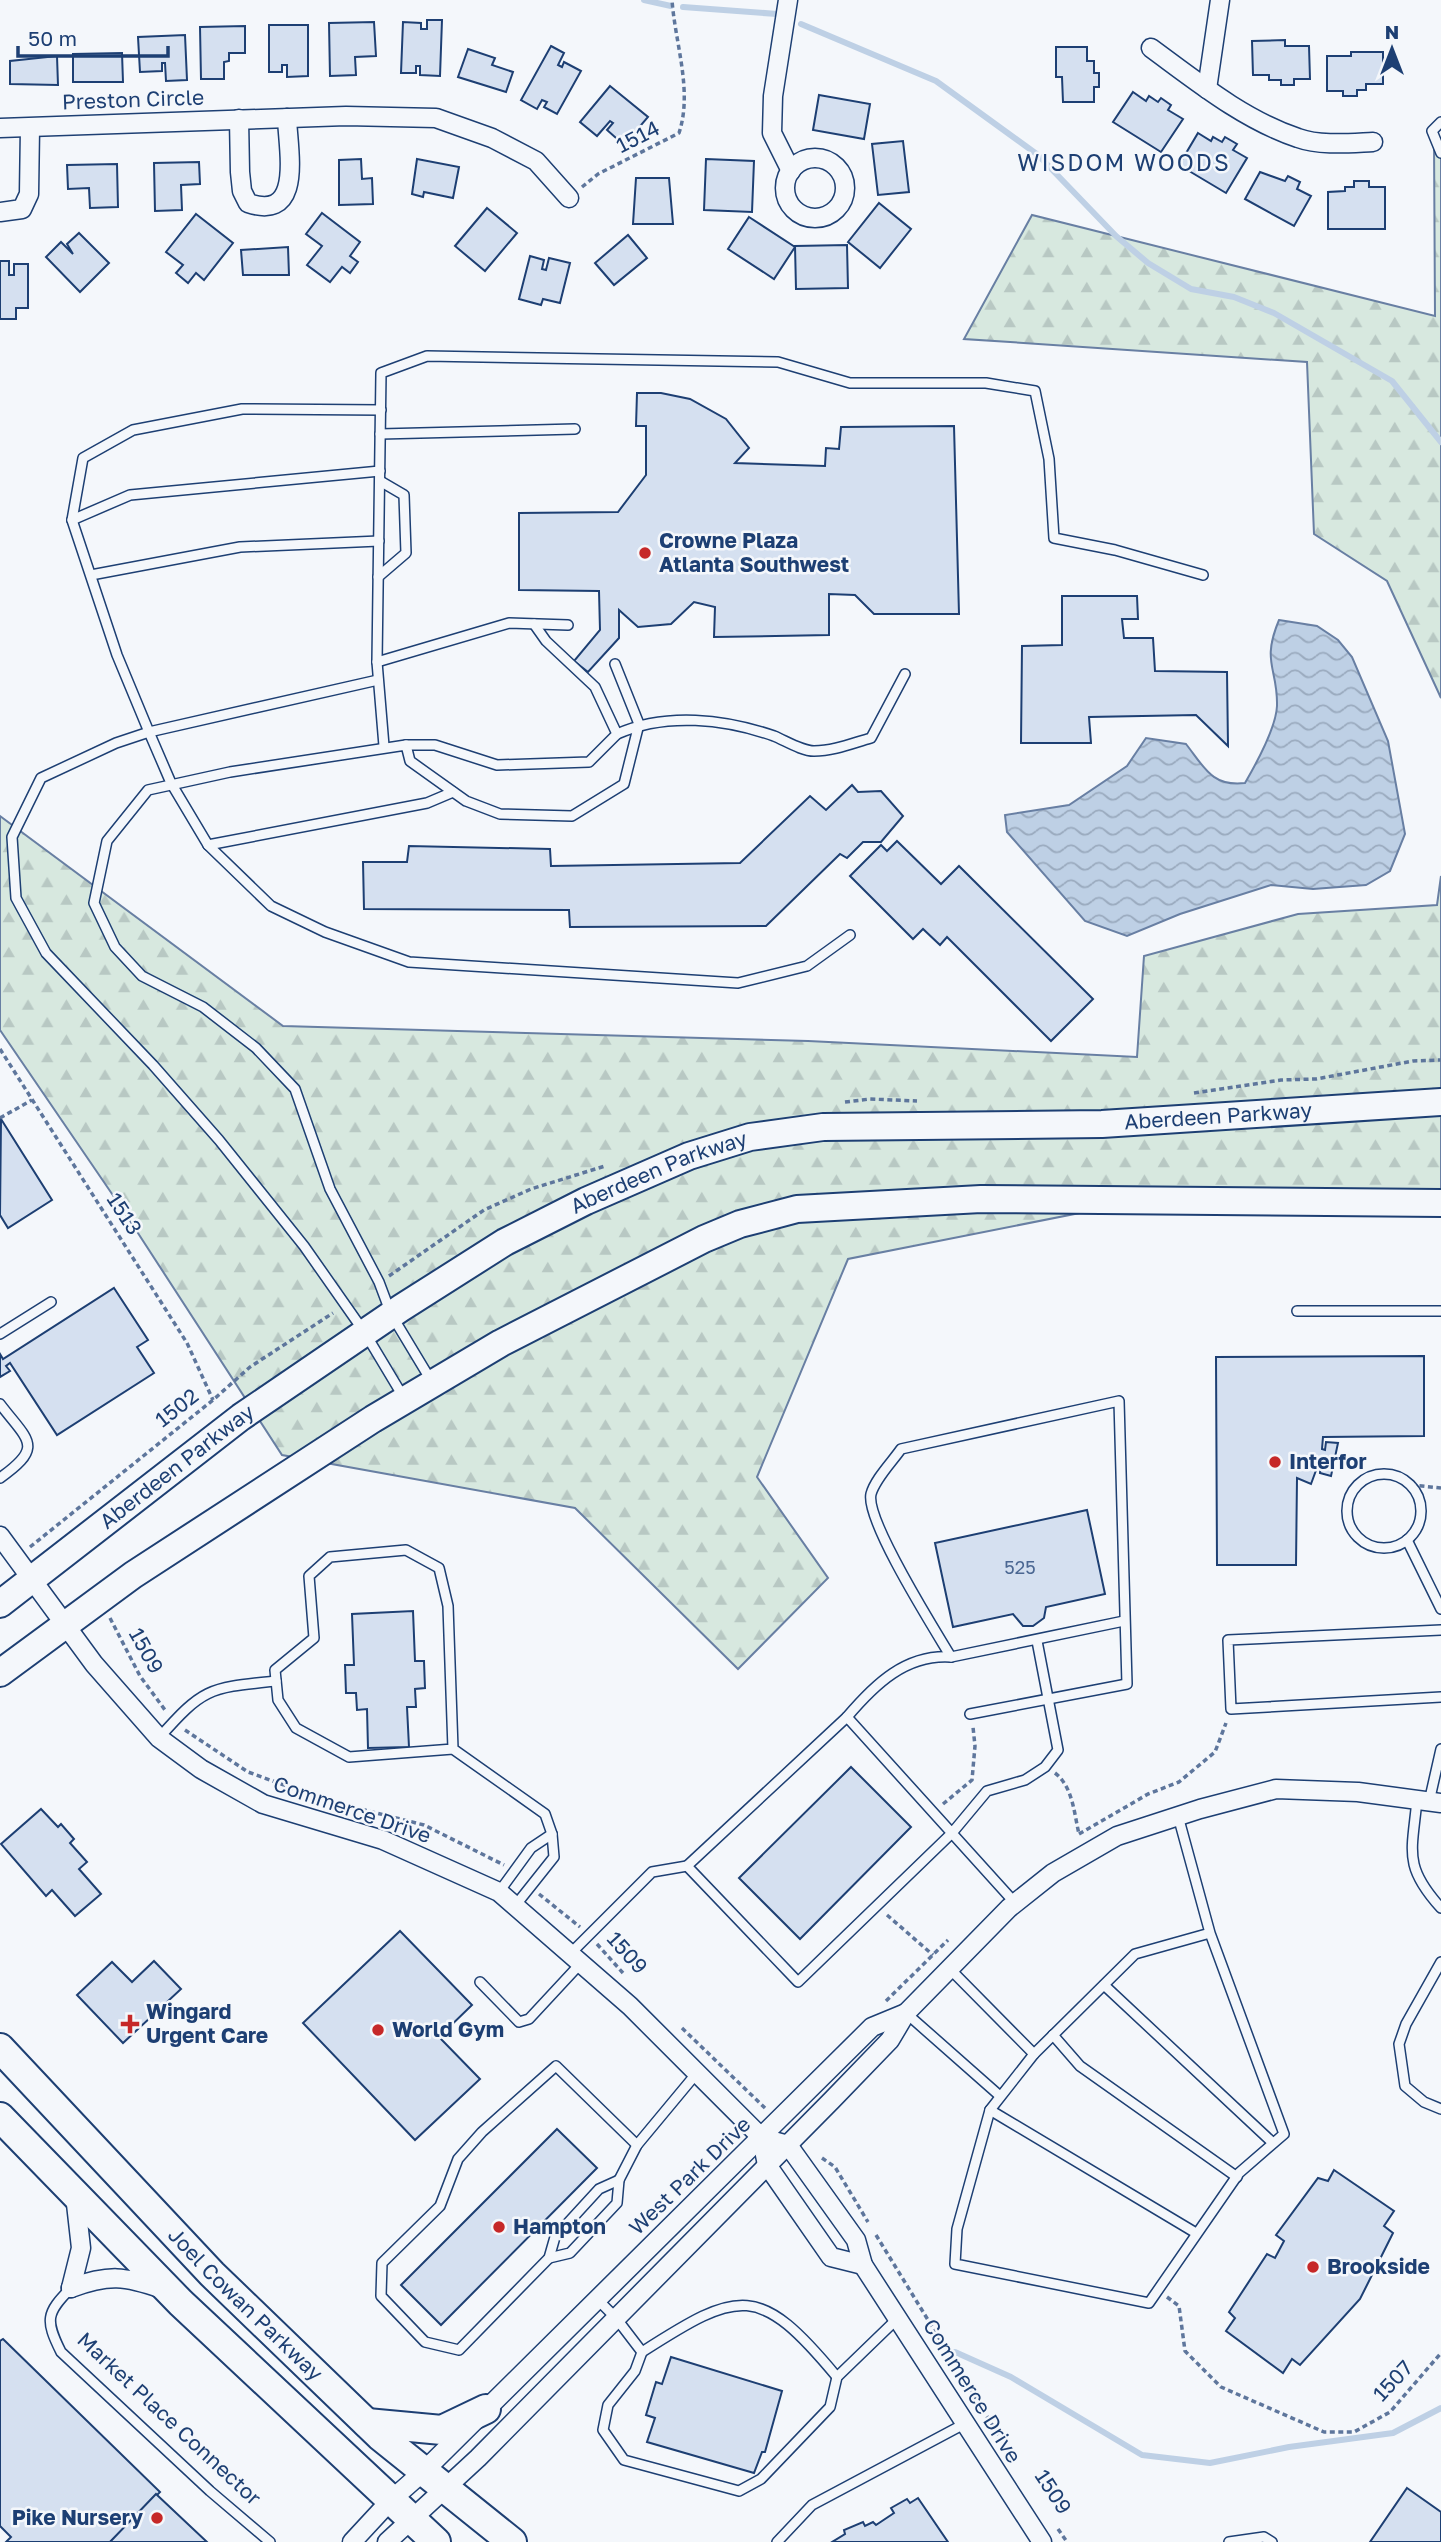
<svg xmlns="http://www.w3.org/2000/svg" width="1441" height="2542" font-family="'Golos Text',sans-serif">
	<defs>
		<pattern id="forest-firs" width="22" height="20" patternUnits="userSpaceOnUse" patternTransform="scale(1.75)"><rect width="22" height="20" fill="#d7e8df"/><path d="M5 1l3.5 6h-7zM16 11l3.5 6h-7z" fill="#b8c8c3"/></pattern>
		<pattern id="water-waves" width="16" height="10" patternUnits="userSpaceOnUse" patternTransform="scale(1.75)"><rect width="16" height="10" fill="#bed0e5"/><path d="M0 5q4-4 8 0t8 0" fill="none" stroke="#9aaabe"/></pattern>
	</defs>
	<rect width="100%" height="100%" fill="#f4f7fb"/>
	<g fill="url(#forest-firs)" stroke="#687fa3" stroke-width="2">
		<path d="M1434,141l7,12v545l-54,-117 -73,-47 -7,-172 -343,-23 68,-124 403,101z"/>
		<path d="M0,816l283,210 525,15 329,16 7,-101 154,-42 139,-9 4,-29v334l-306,-8 -287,57 -91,218 71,101 -90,91 -163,-161 -293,-53 -159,-245 -123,-180z"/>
	</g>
	<path fill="url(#water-waves)" stroke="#687fa3" stroke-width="2" d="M1279,620l38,6 21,14 14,17 36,84 17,93 -15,37 -24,14 -53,4 -42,-4 -91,29 -53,22 -42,-15 -78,-89 -2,-17 64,-10 58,-39 19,-28 40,6c18,23 26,43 59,39 11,-19 31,-55 32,-77 1,-38 -16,-43 2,-86z"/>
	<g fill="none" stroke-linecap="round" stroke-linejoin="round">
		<g stroke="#bed0e5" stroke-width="6">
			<path d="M644,0l27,6"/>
			<path d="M683,7l94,7"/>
			<path d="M801,24l135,57 102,74 78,81 32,27 43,26 43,8 40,16 118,68 49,61"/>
			<path d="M955,2352l56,25 131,78 68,8 79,-16 104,-14 48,-25"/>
		</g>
	</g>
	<g fill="#d5e0f0" stroke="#1d3f73" stroke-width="2">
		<path d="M427,20h15l-2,56 -20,-1v-9h-4v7h-15l2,-51 18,1v6h6z"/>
		<path d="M374,22l2,34 -21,1 1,18 -26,1 -1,-53z"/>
		<path d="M269,25h39v51l-21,1v-12h-5v7h-13z"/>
		<path d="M245,26v27h-16v8l-5,1v17h-23l-1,-52z"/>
		<path d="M185,35l2,45 -21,1 -1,-18h-3v8l-22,1 -2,-35z"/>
		<path d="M1285,40v6h24l1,33h-16v6h-13v-5h-12v-5h-16l-1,-34z"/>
		<path d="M551,46l13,7 -6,12 4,2 2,-5 17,9 -24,43 -13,-7 3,-5 -5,-2 -5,9 -16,-9z"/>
		<path d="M1056,47h31v14h7v12h5v14h-5v15h-31l-1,-25h-6z"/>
		<path d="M468,49l27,9 -3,7 21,7 -7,20 -48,-15z"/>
		<path d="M1351,52h32v32h-17v6h-9v6h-14v-5h-16v-35h24z"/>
		<path d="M122,53l1,29h-50v-28z"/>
		<path d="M57,56l1,29 -48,-1v-23z"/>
		<path d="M610,86l38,31 -24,28 -17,-15 6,-7 -3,-2 -13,15 -17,-14z"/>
		<path d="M1133,92l13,9 3,-5 9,6 3,-4 10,7 -3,5 15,9 -22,33 -48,-30z"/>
		<path d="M819,95l51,9 -6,35 -51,-9z"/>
		<path d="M1198,133l13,8 2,-4 9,5 3,-5 12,7 -4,6 14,8 -21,35 -47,-28z"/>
		<path d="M903,141l6,51 -31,3 -6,-51z"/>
		<path d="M361,159l1,20 10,-1 1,26 -34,1v-45z"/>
		<path d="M417,159l42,8 -6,31 -29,-6 -1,5 -11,-3z"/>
		<path d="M706,159l48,2 -2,51 -48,-2z"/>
		<path d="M199,162l1,22 -19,1 1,25 -27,1 -1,-48z"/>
		<path d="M117,164l1,43 -28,1 -1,-20 -21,1 -1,-24z"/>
		<path d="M1260,172l25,9 3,-5 12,6 -3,7 14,7 -17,30 -49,-27z"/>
		<path d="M636,178h33l4,46h-40z"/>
		<path d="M1354,181h15v6h16v42h-57v-37l17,-1v-4h9z"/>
		<path d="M879,203l32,26 -31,39 -32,-26z"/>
		<path d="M487,208l30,25 -32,38 -30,-25z"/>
		<path d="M322,213l38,29 -10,14 8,6 -8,11 -8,-6 -12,15 -23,-17 15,-19 -16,-12z"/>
		<path d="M196,214l37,29 -29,37 -8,-7 -8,10 -12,-10 7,-8 -17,-13z"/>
		<path d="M749,217l46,30 -21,32 -46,-30z"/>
		<path d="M79,233l30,30 -29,29 -34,-35 15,-15 12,12 -6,-10z"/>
		<path d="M628,235l19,23 -33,27 -19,-22z"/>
		<path d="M847,245l1,43 -52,1 -1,-43z"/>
		<path d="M288,247l1,28h-46l-2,-25z"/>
		<path d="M530,256l14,4 -2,9 4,1 3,-12 21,5 -10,40 -17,-4 -2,6 -22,-6z"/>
		<path d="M0,261h9v14h5v-11h14v44h-12v11h-16z"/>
		<path d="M637,393h24l29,6 36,20 23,29 -14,15 90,3 1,-18 13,1 2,-22 113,-1 5,188h-85l-19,-19 -26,-1v41l-115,2 1,-30 -21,-5 -23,22 -33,3 -19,-17v28l-31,34 -14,-11 26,-31 -1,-39 -80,-1v-77l99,-1 28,-37v-49h-10z"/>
		<path d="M1062,596h75l1,23h-16l2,19h29l2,33 72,1 1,74 -32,-31 -107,2 2,26h-70l1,-97 40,-1z"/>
		<path d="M852,785l6,7 23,-1 22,25 -22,26h-18l-16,16 -7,-4 -74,72 -196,1 -1,-17 -205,-1 -1,-47h44l2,-16 141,3 1,17 189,-3 70,-67 16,14z"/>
		<path d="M897,841l44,43 18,-18 134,133 -42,42 -104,-104 -7,8 -17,-16 -10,10 -63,-63 31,-31 6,6z"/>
		<path d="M1,1119l51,81 -44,28 -8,-13z"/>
		<path d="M114,1288l34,52 -11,7 17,26 -97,62 -47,-72 -4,3 4,5 -10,6v-23l3,5z"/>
		<path d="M1424,1356v80l-101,1 -1,12 3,1 1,-8 12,1 -7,33 -11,-3 1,-8h-3l-7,19 -14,-6 -1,87h-79l-1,-208z"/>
		<path d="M1087,1510l18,84 -59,13 -2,11 -11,8h-10l-10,-12 -60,13 -18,-84z"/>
		<path d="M413,1611l2,50h9l1,27 -10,1 1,18h-9l2,40 -41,1 -1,-39 -10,1 -1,-17h-10l-1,-28h9l-2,-51z"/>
		<path d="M851,1767l60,60 -111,112 -61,-61z"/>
		<path d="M41,1809l17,18 3,-3 13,15 -4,4 17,19 -8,7 22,25 -26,22 -23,-26 -6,6 -45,-52z"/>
		<path d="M400,1931l72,74 -33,32 41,42 -65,61 -112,-117z"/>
		<path d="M154,1961l27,28 -58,54 -46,-48 35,-33 20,20z"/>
		<path d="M557,2129l40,39 -156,157 -40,-40z"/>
		<path d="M1334,2170l60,41 -10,15 9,7 -33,66 -60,66 -8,-6 -9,14 -57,-42 9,-13 -6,-6 38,-58 8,4 9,-17 -8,-6 42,-57 10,3z"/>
		<path d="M3,2339l157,153 -50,50h-104l5,-5 -11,-11v-185z"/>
		<path d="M671,2357l111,34 -17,61h-3l-8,21 -107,-31 8,-24 -9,-3 10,-33 6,2z"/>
		<path d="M1407,2488l34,24v30h-71z"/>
		<path d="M156,2494l51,48h-97z"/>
		<path d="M918,2498l30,44h-116l13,-8 -1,-4 19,-8 2,4 8,-4 3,3 18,-12 -3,-5 16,-9 3,4z"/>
	</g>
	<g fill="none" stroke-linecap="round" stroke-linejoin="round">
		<g stroke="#1d3f73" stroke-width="12">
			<g id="lane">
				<path d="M1441,122l-9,9 9,22"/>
				<path d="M381,410l-139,-1 -109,21 -50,28 -11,62 45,135 32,77 22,51 37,62 63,61 54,26 84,30 329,21 69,-17 43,-31"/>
				<path d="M380,434l195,-5"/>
				<path d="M72,520l58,-25 250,-24"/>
				<path d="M91,575l149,-28 139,-6"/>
				<path d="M378,577l28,-24 -2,-58 -24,-14"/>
				<path d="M377,662l132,-39 59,2"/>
				<path d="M378,680l-229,52 -33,11 -75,35 -29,59 4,61 30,55 107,112 66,75 85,106 61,87 39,65"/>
				<path d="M617,734c49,-22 108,-15 157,2 12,5 28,15 40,15 20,0 39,-8 57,-13l34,-64"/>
				<path d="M406,745h29l62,20 92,-3 28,-28 -22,-47 -49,-46 -12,-17"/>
				<path d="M384,746l-7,-84 4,-289 46,-17 351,6 72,21h136l49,8 14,68 5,79 61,12 88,25"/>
				<path d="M208,845l219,-42 26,-11"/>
				<path d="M1297,1311h144"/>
				<path d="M0,1334l51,-32"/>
				<path d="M432,1382l-41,-68 -12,-32 -49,-93 -35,-100 -39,-41 -53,-41 -61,-31 -27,-29 -21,-44 13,-62 41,-51 82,-18 176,-27 4,16 56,40 34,13 72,2 52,-32 15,-60 -24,-60"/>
				<path d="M0,1404c28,37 45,42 0,74"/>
				<circle cx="1384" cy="1511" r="37"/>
				<path d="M1407,1540l34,69"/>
				<path d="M1441,1630l-213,10 3,69 210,-12"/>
				<path d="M951,1657c-16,-27 -86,-137 -80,-163 4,-15 21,-32 30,-45l218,-48 8,283 -157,30"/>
				<path d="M847,1717c28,-33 59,-63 104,-60l173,-36"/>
				<path d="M159,1738c45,-51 50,-50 117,-57"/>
				<path d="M453,1749l-5,-143 -9,-38 -33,-18 -76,7 -21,19 5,62 -39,32 3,30 18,28 53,29 104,-8 92,65 7,20 2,23 -39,49"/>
				<path d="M1417,1800c-5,52 -14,66 24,108"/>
				<path d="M1429,1802l12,-53"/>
				<path d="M1178,1816l32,117 -75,21 -101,100 -44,56 -33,119 -2,35 194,39 90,-130 45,-39 -74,-201"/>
				<path d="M499,1892l32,-44 21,-14"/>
				<path d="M1015,1903c-56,-62 -112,-124 -168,-186l-160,149 111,116 154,-149 35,-42 38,-11 20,-13 13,-17 -21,-109"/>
				<path d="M570,1954l82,-82 35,-6"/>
				<path d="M1441,1962l-35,62 -7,20 6,42 19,16 17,7"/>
				<path d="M950,1969l84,85"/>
				<path d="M480,1982l39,40 10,-3 52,-56"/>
				<path d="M1104,1985l169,158"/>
				<path d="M906,2013l94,83"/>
				<path d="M1053,2035l27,31 157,111"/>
				<path d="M990,2110l206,123"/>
				<path d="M619,2180l-20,9 -44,48 -6,21 -90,92 -34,-8 -44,-46 1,-33 58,-57 18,-47 24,-27 74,-66 81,79"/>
				<path d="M549,2258l21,-5 47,-50 2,-23 18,-35 59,-71"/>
				<path d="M71,2288c-25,25 -26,32 -10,64l149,139 60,51"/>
				<path d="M598,2300l18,18 26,34 -7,19 -27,34 -5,25 21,30 115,31 22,-12 69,-72 7,-30 61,-59"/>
				<path d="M642,2352c98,-63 117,-69 195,25"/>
				<path d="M777,2542l35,-37 154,-82"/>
				<path d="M1229,2542l35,-5 8,5"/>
			</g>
		</g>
		<g stroke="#1d3f73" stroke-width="21">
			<g id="street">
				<path d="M788,0l-15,96 -1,37 19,38"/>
				<path d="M1151,48c45,33 93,72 147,90 22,8 52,5 75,4"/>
				<path d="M1207,89l13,-89"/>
				<path d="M239,119l1,53 2,19 6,12c56,19 40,-53 39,-85"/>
				<path d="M0,128l346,-12 90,2 56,20 44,23 33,37"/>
				<circle cx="815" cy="188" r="30"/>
				<path d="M0,212l22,-3 7,-15 1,-66"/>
				<path d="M0,1536l94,128 65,74 42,31 62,35 120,36 116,52 131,114 132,132 26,7 68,95 7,25 179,277"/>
				<path d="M765,2155l2,10 64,92 32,8"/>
				<path d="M71,2288c38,-14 54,-12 91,1"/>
				<path d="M71,2288l10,-40 -6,-53"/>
				<path d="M352,2542l38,-41 34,-30 448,-444 34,-14"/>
				<path d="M387,2542l91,-84 354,-358 58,-60 16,-27 103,-105 44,-35 64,-37 83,-27 76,-20 82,3 83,11"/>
			</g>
		</g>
		<g stroke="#1d3f73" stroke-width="30">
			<g id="secondary">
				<path id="s1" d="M0,1604l241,-187 160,-109 104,-66 81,-41 103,-45 61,-19 73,-10 279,-3 339,-22"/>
				<path d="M0,1673l133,-98 240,-156 128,-76 203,-104 36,-15 57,-15 184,-10 460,4"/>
			</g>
		</g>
		<g stroke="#1d3f73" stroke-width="32">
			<g id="primary">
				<path id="s2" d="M0,2048l212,226 168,162 132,106"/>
				<path d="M0,2117l181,186 255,239"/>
				<path d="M367,2423l75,7 44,-21"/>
			</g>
		</g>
		<g stroke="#5e769c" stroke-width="3.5" stroke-dasharray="5 3.5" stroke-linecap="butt">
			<path d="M582,187l16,-13 81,-41c14,-42 -4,-90 -7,-133"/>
			<path d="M0,1049l187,294 26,57"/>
			<path d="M1194,1093l87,-13 35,-1 97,-18 28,-1"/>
			<path d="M845,1102l25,-3 47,2"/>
			<path d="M0,1118l32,-18"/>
			<path d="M389,1276l95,-66 47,-21 74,-23"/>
			<path d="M1411,1485l30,3"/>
			<path d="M30,1547l183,-147 37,-33 83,-54"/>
			<path d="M110,1618l30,58 25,34"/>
			<path d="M185,1730l63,42 77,28 99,25 80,40"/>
			<path d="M1055,1773c18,14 19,40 24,61"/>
			<path d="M943,1804l29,-24 3,-34 -2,-19"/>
			<path d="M1079,1834l69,-40 31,-12 36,-30 11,-29"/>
			<path d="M539,1894l41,33"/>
			<path d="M887,1915l46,40"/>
			<path d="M597,1944l26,29"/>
			<path d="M886,2001l62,-61"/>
			<path d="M682,2028l83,80"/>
			<path d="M822,2158l13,9 33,55"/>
			<path d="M876,2235l131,214"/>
			<path d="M1167,2297l12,9 6,45 36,36 103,45h30l36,-20 51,-59"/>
			<path d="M1058,2529l9,13"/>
		</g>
		<use href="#lane" stroke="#f4f7fb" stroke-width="9"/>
		<use href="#street" stroke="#f4f7fb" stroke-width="18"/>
		<use href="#secondary" stroke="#f4f7fb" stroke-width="26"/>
		<use href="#primary" stroke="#f4f7fb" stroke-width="28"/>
	</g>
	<g fill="#c62828" stroke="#f4f7fb" stroke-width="2.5">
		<circle cx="645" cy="553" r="7"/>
		<circle cx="1275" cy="1462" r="7"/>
		<path d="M126.5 2013.5h7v7h7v7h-7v7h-7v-7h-7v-7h7z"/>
		<circle cx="378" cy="2030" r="7"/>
		<circle cx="499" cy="2227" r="7"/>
		<circle cx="1313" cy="2267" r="7"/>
		<circle cx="157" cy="2518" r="7"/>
	</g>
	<g text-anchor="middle" stroke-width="5" stroke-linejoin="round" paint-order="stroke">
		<g font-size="18" fill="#4b6792">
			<text x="1020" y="1574">525</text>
		</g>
		<g font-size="21" fill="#1d3f73" stroke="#f4f7fb">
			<text transform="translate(133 100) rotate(-2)" y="7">Preston Circle</text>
			<text transform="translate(638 137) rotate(-27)" y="7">1514</text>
			<text dy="7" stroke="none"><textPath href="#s1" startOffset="1358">Aberdeen Parkway</textPath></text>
			<text dy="7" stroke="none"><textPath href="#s1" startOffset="791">Aberdeen Parkway</textPath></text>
			<text transform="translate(124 1214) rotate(57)" y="7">1513</text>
			<text transform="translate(177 1408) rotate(-38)" y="7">1502</text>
			<text dy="7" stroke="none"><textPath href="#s1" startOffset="224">Aberdeen Parkway</textPath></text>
			<text transform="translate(146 1651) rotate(61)" y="7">1509</text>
			<text transform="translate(352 1810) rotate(19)" y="7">Commerce Drive</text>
			<text transform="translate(627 1953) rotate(48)" y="7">1509</text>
			<text transform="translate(690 2176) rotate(-44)" y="7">West Park Drive</text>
			<text dy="7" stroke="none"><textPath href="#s2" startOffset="355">Joel Cowan Parkway</textPath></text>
			<text transform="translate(1393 2381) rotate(-47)" y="7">1507</text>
			<text transform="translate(972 2391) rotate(58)" y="7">Commerce Drive</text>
			<text transform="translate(169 2419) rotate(43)" y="7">Market Place Connector</text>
			<text transform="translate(1053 2492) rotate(57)" y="7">1509</text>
		</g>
		<g font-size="21" font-weight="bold" fill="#1d3f73" stroke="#f4f7fb" text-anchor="start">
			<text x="659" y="548">Crowne Plaza<tspan x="659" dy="24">Atlanta Southwest</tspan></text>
			<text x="1289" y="1469">Interfor</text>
			<text x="146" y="2019">Wingard<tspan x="146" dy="24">Urgent Care</tspan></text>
			<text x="392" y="2037">World Gym</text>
			<text x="513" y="2234">Hampton</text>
			<text x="1327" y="2274">Brookside</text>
			<text x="143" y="2525" text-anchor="end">Pike Nursery</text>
		</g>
		<g font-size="23" letter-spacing="2" fill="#1d3f73" stroke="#f4f7fb">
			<text x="1124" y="171">WISDOM WOODS</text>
		</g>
	</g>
	<g transform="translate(1392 49)" stroke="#f4f7fb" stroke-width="5" paint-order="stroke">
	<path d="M0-5L12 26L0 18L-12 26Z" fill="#1d3f73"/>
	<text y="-10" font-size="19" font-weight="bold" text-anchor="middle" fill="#1d3f73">N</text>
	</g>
	<path d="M18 46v10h150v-10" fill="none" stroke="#1d3f73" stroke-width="3.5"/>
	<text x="28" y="46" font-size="21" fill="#1d3f73" stroke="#f4f7fb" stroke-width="5" paint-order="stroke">50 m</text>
</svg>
